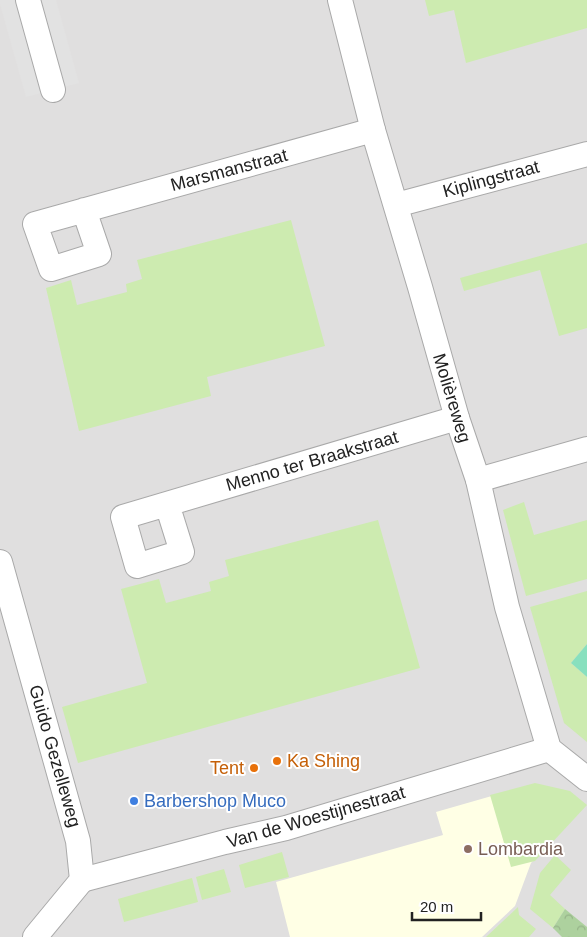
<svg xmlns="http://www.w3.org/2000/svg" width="587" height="937" font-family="Arial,sans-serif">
	<defs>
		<pattern id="forest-crowns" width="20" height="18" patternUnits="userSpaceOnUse" patternTransform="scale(1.25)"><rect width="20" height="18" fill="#add19e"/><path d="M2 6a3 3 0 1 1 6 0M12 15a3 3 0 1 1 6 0" fill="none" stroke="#95b388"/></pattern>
	</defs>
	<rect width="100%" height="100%" fill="#f2efe9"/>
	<rect fill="#e0dfdf" x="0" y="0" width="587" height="937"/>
	<path fill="#ffffe5" d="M534,784l50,21 -53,58 -16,43 -33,31h-192l-14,-55 167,-47 -7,-23z"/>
	<g fill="#cdebb0">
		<path d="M425,0h162v28l-121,35 -12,-53 -25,6z"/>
		<path d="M291,220l34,126 -118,31 4,19 -132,35 -33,-143 25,-8 6,25 50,-13 -1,-8 16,-5 -5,-19z"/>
		<path d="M587,243v85l-28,8 -19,-66 -76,21 -4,-13z"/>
		<path d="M524,502l10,33 53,-15v59l-61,17 -23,-86z"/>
		<path d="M378,520l42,148 -342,95 -16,-56 85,-24 -26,-94 38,-10 7,24 45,-12 -2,-9 20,-6 -4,-16z"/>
		<path d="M587,591v53l-16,19 16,14v65l-23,-19 -34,-116z"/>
		<path d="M535,783l35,8 17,14 -52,56 -24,6 -21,-72z"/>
		<path d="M282,852l7,25 -44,11 -6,-23z"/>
		<path d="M555,855l16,15 -21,25 15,14 -12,19 -23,-19 10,-36z"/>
		<path d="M224,869l7,23 -29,8 -6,-23z"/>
		<path d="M192,878l6,24 -74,20 -6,-23z"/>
		<path d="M518,907l1,8 17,14 -7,8h-43z"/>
	</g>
	<path fill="url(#forest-crowns)" d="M565,909l22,18v10h-25l-9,-9z"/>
	<path fill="#88e0be" d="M587,644v33l-16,-14z"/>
	<path fill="#e2e2e2" d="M0,0h56l23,83 -53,14 -26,-93z"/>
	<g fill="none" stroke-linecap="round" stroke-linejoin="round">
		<g stroke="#a9a9a9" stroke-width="26">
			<g id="minor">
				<path d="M28,0l25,90"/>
				<path d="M340,0l33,130 47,157 37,131 21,62 29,127 42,142 38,30"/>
				<path d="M396,205l191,-51"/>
				<path d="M84,210l15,44 -48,15 -16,-45 338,-94"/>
				<path d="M478,480l109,-31"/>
				<path d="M167,504l15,48 -45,14 -14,-49 334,-99"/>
				<path d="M0,562l78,279 4,39 -47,57"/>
				<path d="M82,880l143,-38 61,-14 263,-79"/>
			</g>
		</g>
		<use href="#minor" stroke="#fff" stroke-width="24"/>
	</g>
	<g fill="#e8710a" stroke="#fff" stroke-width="2">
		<circle cx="277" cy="761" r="5"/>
		<circle cx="254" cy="768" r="5"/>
	</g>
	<circle fill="#3f7fe0" stroke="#fff" stroke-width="2" cx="134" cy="801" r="5"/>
	<circle fill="#8d6e63" stroke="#fff" stroke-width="2" cx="468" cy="849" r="5"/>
	<g text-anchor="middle" stroke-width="4" stroke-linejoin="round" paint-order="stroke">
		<g font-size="18" fill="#222" stroke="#fff">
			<text transform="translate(229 170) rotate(-15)" y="6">Marsmanstraat</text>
			<text transform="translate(491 179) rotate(-15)" y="6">Kiplingstraat</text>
			<text transform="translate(452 398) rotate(73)" y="6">Molièreweg</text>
			<text transform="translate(312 461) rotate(-16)" y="6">Menno ter Braakstraat</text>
			<text transform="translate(55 756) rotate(74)" y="6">Guido Gezelleweg</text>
			<text transform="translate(316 817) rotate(-16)" y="6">Van de Woestijnestraat</text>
		</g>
		<g font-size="18" fill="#c56008" stroke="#fff" text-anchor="start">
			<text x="287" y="767">Ka Shing</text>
			<text x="244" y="774" text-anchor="end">Tent</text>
		</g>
		<g font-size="18" fill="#366cbe" stroke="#fff" text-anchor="start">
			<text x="144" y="807">Barbershop Muco</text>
		</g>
		<g font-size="18" fill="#785e54" stroke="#fff" text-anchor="start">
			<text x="478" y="855">Lombardia</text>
		</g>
	</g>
	<path d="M412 912v8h69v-8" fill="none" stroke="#222222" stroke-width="2.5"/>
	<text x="420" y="912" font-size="15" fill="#222222" stroke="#ffffff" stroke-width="4" paint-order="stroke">20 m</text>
</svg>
